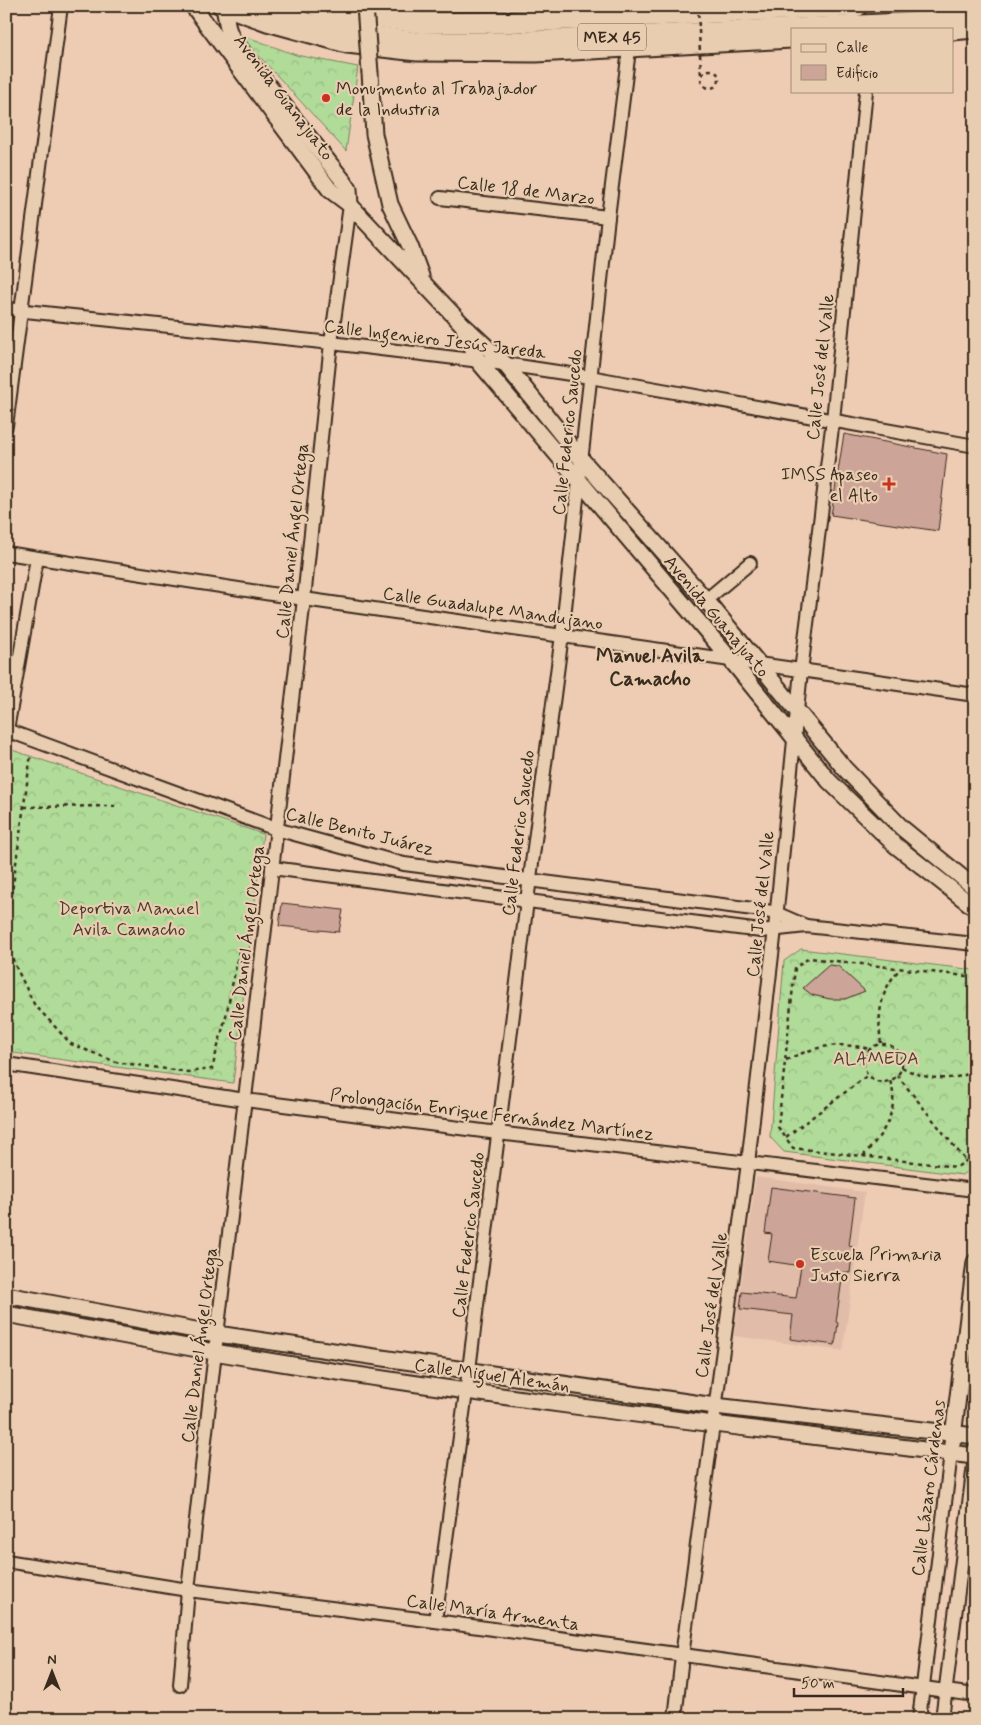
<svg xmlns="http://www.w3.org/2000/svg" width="981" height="1725" font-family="Mynerve,sans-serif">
	<defs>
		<pattern id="forest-crowns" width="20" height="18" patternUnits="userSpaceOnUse" patternTransform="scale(1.25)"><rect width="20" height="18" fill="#b0db98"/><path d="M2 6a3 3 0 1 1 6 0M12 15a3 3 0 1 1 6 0" fill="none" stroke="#98bc83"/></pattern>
	</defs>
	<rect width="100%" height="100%" fill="#eeccb4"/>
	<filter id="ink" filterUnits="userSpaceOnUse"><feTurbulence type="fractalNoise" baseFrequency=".02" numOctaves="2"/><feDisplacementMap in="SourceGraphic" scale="10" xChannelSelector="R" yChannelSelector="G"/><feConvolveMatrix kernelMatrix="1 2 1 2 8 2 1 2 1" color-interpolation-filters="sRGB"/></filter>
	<g filter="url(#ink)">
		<path fill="#e1bda9" d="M756,1177l109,15 -22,159 -109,-15z"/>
		<g fill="url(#forest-crowns)" stroke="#76825b">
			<path d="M242,35l54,20 62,12 -12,84 -95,-104z"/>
			<path d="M6,748l257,86 -30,249 -227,-31z"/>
			<path d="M801,949l174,21v198l-13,7 -178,-23 -14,-15 14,-176z"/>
		</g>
		<g fill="#cca498" stroke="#3b2a1e">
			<path d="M844,434l103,20 -9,77 -107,-16z"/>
			<path d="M282,903l61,7 -4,22 -60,-6z"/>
			<path d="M829,965l9,1 27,25 -20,8h-15l-18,-4 -9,-7z"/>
			<path d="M771,1187l84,11 -6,48 4,1 -3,26 -7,-1 -7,50 2,1 -3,22 -45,-6 3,-24 -53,-6 2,-17 54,6 5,-32 -33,-5 4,-27 -7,-1z"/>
		</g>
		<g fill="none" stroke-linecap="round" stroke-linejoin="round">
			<g stroke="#3b2a1e" stroke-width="16">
				<g id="minor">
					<path d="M440,198l168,19"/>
					<path d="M6,309l325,34 174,21 85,13 385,69"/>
					<path d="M6,426l55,-420"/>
					<path d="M6,553l298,46 671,96"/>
					<path d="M706,600l44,-37"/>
					<path d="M6,730l270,99 128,35 357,46 15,3 30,13"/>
					<path d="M7,730l30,-172"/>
					<path d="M272,868l489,63 45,-5 169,18"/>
					<path d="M6,1064l239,36 253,33 477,57"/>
					<path d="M6,1561l182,29 247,31 540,74"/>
					<path d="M435,1621l34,-251 58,-469 35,-266 46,-418 21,-167"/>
					<path d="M180,1685l8,-95 27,-238 89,-753 27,-256 19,-138"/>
					<path d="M675,1719l7,-63 66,-493 27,-234 26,-258 32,-251 33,-329"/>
					<path d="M919,1719l32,-266"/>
					<path d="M942,1719l33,-263"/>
				</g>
			</g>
			<g stroke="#3b2a1e" stroke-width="19">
				<g id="tertiary">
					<path d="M193,6l137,184 20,15 111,118 44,41 77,96 124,140 139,169 57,59 73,60"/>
					<path d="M220,6l47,17 80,22 70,8 119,1 256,-14"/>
					<path d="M224,7l4,22 5,12 112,142 4,6 1,16"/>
					<path d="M952,32l23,-2"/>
					<path d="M370,73l4,61 16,70 20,42 11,30"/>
					<path d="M464,329l14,32 253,299 98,121 66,64 80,63"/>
					<path d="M6,1295l211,39 498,72 260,30"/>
					<path d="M6,1314c70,13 139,26 208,38 252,43 506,73 760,104l1,-5"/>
					<path d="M952,1444l23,-182"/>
				</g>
			</g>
			<g stroke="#3b2a1e" stroke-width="24">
				<g id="trunk">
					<path d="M255,6l6,4 66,19 92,14 95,-1 461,-22"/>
					<path d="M317,6l12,4 92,13 90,-1 346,-16"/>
				</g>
			</g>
			<g stroke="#3b2a1e" stroke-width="2.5" stroke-dasharray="4 4" stroke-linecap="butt">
				<circle cx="710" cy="79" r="9"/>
				<path d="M24,807l91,-1"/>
				<path d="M6,935l8,28 20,41 37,40 45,18 72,10 24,-3 14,-53 14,-70"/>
				<path d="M6,936l25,-182"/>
				<path d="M975,977l-166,-19 -14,10 -17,159 15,21 164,19 16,-11 2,-14"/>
				<path d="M881,1043c-4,-26 -1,-54 19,-74"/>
				<circle cx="883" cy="1063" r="19"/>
				<path d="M786,1060c31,-14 50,-19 84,-11"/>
				<path d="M902,1067c21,13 51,15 73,4"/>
				<path d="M897,1075l69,86"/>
				<path d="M786,1137l82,-62"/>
				<path d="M863,1156c19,-20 38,-47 27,-75"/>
			</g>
			<use href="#minor" stroke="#e9cdb0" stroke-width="12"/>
			<use href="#tertiary" stroke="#e9cdb0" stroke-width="15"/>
			<use href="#trunk" stroke="#e9cdb0" stroke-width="20"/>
			<g stroke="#3b2a1e" stroke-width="19" stroke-linecap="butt">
				<path id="tertiary-bridge" d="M365,6l5,67"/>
			</g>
			<path stroke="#3b2a1e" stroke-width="2.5" stroke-dasharray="4 4" stroke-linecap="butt" d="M698,6l3,72"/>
			<use href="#tertiary-bridge" stroke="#e9cdb0" stroke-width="15"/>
		</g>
	</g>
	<g fill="#c8321e" stroke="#e9cdb0" stroke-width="2">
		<circle cx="326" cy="98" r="5"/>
		<path d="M886.5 476.5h5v5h5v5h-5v5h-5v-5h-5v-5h5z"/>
		<circle cx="800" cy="1264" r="5"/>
	</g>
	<g text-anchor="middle" stroke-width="4.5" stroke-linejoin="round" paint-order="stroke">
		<rect fill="#e9cdb0" stroke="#6f5b4a" stroke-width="1" x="578" y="23.5" width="68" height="27" rx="4"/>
		<g font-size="16" font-weight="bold" fill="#3b2a1e">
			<text x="612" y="43">MEX 45</text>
		</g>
		<g font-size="18" fill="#3b2a1e" stroke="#e9cdb0" text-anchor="start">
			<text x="336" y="94">Monumento al Trabajador<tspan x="336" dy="21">de la Industria</tspan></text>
			<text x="878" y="480" text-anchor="end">IMSS Apaseo<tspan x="878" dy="21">el Alto</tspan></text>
			<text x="810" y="1260">Escuela Primaria<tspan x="810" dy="21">Justo Sierra</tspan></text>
		</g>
		<g font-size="18" fill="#3b2a1e" stroke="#e9cdb0">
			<text transform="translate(284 97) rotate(53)" y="6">Avenida Guanajuato</text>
			<text transform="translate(526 190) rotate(7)" y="6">Calle 18 de Marzo</text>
			<text transform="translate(435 339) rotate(7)" y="6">Calle Ingeniero Jesús Jareda</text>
			<text transform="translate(820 367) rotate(-84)" y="6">Calle José del Valle</text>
			<text transform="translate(567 432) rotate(-84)" y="6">Calle Federico Saucedo</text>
			<text transform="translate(292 541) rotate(-84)" y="6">Calle Daniel Ángel Ortega</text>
			<text transform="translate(493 608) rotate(8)" y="6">Calle Guadalupe Mandujano</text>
			<text transform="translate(717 616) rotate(50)" y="6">Avenida Guanajuato</text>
			<text transform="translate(360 831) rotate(14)" y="6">Calle Benito Juárez</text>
			<text transform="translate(518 833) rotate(-83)" y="6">Calle Federico Saucedo</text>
			<text transform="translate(760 904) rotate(-84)" y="6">Calle José del Valle</text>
			<text transform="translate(246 943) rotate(-83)" y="6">Calle Daniel Ángel Ortega</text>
			<text transform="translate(492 1114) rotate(7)" y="6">Prolongación Enrique Fernández Martínez</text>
			<text transform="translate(468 1235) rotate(-83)" y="6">Calle Federico Saucedo</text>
			<text transform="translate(711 1305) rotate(-82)" y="6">Calle José del Valle</text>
			<text transform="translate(199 1345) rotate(-83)" y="6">Calle Daniel Ángel Ortega</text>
			<text transform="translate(492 1375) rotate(8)" y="6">Calle Miguel Alemán</text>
			<text transform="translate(928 1488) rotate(-83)" y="6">Calle Lázaro Cárdenas</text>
			<text transform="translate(493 1612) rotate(8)" y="6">Calle María Armenta</text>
		</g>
		<g font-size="18" fill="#473c2a" stroke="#e9cdb0">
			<text x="129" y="914">Deportiva Manuel<tspan x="129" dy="21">Avila Camacho</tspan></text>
			<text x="876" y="1064">ALAMEDA</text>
		</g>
		<g font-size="20" font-weight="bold" fill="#3b2a1e" stroke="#e9cdb0">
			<text x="650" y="662">Manuel Avila<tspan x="650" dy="23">Camacho</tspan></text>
		</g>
	</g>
	<rect width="981" height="1725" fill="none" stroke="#e9cdb0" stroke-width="25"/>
	<rect x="12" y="12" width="956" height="1700" fill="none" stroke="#3b2a1e" stroke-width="2" filter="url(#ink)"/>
	<rect x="791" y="28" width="162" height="65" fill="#e9cdb0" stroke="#a38c76"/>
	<rect x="801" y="44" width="25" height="8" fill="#e9cdb0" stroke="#a38c76"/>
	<text x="836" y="52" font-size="15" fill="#3b2a1e">Calle</text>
	<rect x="801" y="65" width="25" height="15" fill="#cca498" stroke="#a38c76"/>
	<text x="836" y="78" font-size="15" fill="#3b2a1e">Edificio</text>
	<g transform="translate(52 1672)" stroke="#e9cdb0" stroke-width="4" paint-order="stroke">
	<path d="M0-4L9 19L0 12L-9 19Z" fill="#3b2a1e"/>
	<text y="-8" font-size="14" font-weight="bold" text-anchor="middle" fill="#3b2a1e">N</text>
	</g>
	<path d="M794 1688v8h109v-8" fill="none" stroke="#3b2a1e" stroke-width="2.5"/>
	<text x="801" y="1688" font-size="15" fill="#3b2a1e" stroke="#e9cdb0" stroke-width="4" paint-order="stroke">50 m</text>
</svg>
